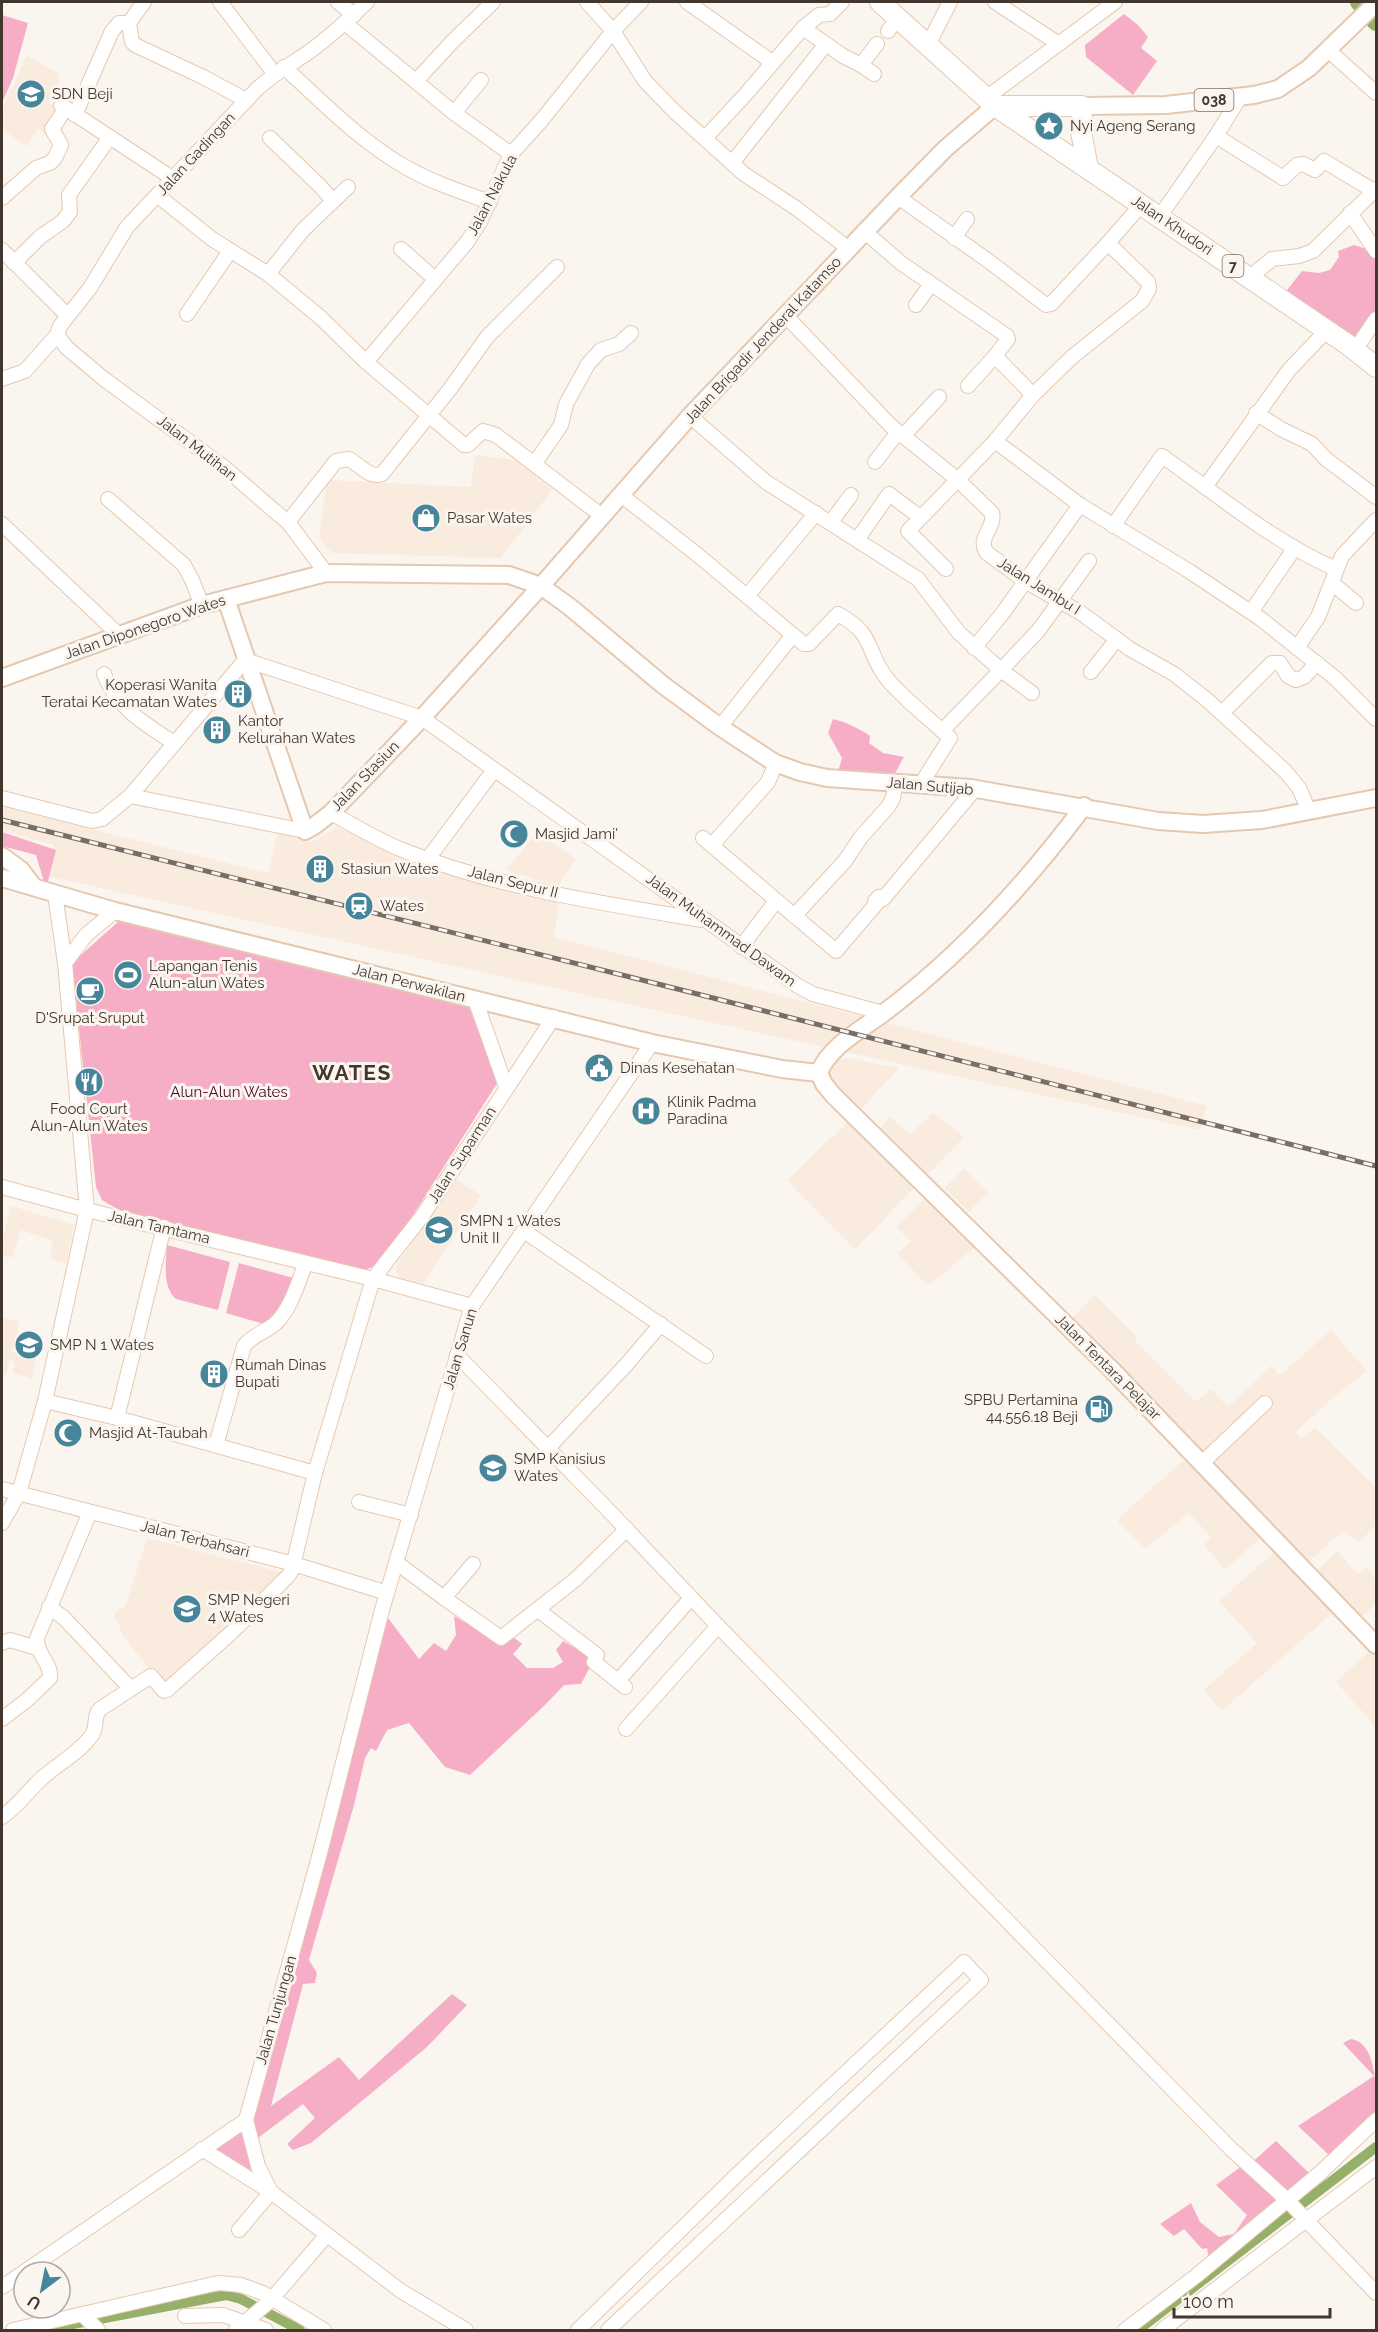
<svg xmlns="http://www.w3.org/2000/svg" width="1378" height="2332" font-family="Raleway,sans-serif">
	<rect width="100%" height="100%" fill="#fbf5f0"/>
	<g fill="#faebdf">
		<path d="M27,56l31,17 1,13 -10,17 13,8 -16,23 -8,-5 -11,17 -25,-17v-20z"/>
		<path d="M475,455l44,6 33,29 -51,68 -169,-5 -13,-15 8,-58 144,7z"/>
		<path d="M2,807l266,66 10,-40 33,9 27,-15 70,36 151,40 -5,34 653,169 -7,24 -1154,-254 7,-31 -51,-15z"/>
		<path d="M537,832l39,27 -19,28 -51,-17z"/>
		<path d="M839,1058l13,1 47,9 -39,42 -27,-24 -4,-8v-9z"/>
		<path d="M643,1100l14,9 -5,7 5,3 -4,6 -19,-12z"/>
		<path d="M933,1113l31,24 -38,39 -48,-46 12,-13 20,17z"/>
		<path d="M852,1118l66,66 -63,65 -68,-69z"/>
		<path d="M964,1168l24,24 -19,20 -24,-24z"/>
		<path d="M455,1179l26,16 -58,89 -24,-7 -3,-5 1,-7z"/>
		<path d="M930,1194l50,49 -52,43 -31,-33 14,-12 -15,-14z"/>
		<path d="M11,1206l63,19 -8,38 -16,-4 3,-18 -32,-11 -9,28 -10,-3v-15z"/>
		<path d="M1095,1295l42,42 -3,3 62,62 15,-13 17,18 43,-41 9,9 51,-45 36,41 -38,30 -33,31 5,6 14,-10 61,60v36l-17,19 -15,-13 -39,35 -235,-245z"/>
		<path d="M2,1318l18,3 -8,31 4,1 5,-20 20,4 -9,42 -19,-6 2,-11 -5,-2 -4,14 -4,-1z"/>
		<path d="M1187,1457l73,81 -35,32 -21,-25 7,-8 -22,-24 -44,36 -27,-27 1,-4z"/>
		<path d="M147,1538l141,36 -121,115 -43,-51 -10,-24 12,-9z"/>
		<path d="M1281,1546l58,61 -117,104 -18,-21 53,-47 -38,-42z"/>
		<path d="M1337,1551l21,23 8,-7 10,11 -3,3 3,4v18l-16,16 -44,-48z"/>
		<path d="M1376,1645v82l-40,-45z"/>
	</g>
	<g fill="#f5aec5">
		<path d="M1124,14l14,11 10,12 -7,11 16,13 -24,34 -47,-38 -1,-12z"/>
		<path d="M2,15l26,8 -15,55 -11,25z"/>
		<path d="M1354,245l13,4 9,9v59l-18,27 -74,-50 18,-23 17,2 11,-3 9,-13 -1,-6z"/>
		<path d="M833,719c12,3 26,9 37,17l-1,7 14,10 21,4 -10,18 -56,-3 4,-14 -14,-25z"/>
		<path d="M2,832l54,18 -9,35h-2l-9,-30 -34,-9z"/>
		<path d="M120,920l349,87 29,75 -115,180 -20,9 -246,-62 -15,-9 -6,-13 -24,-224z"/>
		<path d="M167,1245l63,17 -12,48 -42,-11c-14,-12 -10,-36 -9,-54z"/>
		<path d="M239,1263l58,16 -14,25 -19,20 -38,-11z"/>
		<path d="M382,1610l37,49 15,-16 12,8 10,-16 -2,-19 45,26 9,-9 14,11 -9,10 14,14h26l10,-6 -7,-12 7,-9 31,18 -13,25 -17,1 -19,20 -75,70 -25,-8 -36,-44 -22,7 -11,21 -5,-3 -6,10 -11,47 -45,155 8,13 -2,10 -12,1 -32,122 68,-49 20,23 93,-86 15,11 -40,42 -116,96 -18,7 -6,-6 28,-26 -12,-14 -45,34 -4,-2 -8,-16z"/>
		<path d="M1351,2039c27,4 25,52 25,77l-55,49 7,-11 -30,-28 76,-50 -31,-33z"/>
		<path d="M237,2131l8,5 13,45 -43,-27v-8z"/>
		<path d="M1276,2141l32,31 6,2 -105,86 -2,-12 -5,1 -18,-20 -10,7 -14,-12 31,-21 9,19 19,15 15,-3 13,-19 -31,-30 30,-22 3,2z"/>
	</g>
	<g fill="none" stroke-linecap="round" stroke-linejoin="round">
		<g stroke="#96b06a" stroke-width="10">
			<path d="M42,2330l184,-35 15,4 59,31"/>
			<path d="M1138,2330l238,-183"/>
		</g>
		<path stroke="#96b06a" stroke-width="18" d="M1359,2l17,20"/>
		<g stroke="#e6c8af" stroke-width="16">
			<g id="minor">
				<path d="M220,2l54,71"/>
				<path d="M338,2l16,13"/>
				<path d="M587,2l26,29 32,50 29,30 70,63 52,34 53,41"/>
				<path d="M687,2l85,60"/>
				<path d="M995,2l64,42"/>
				<path d="M129,23l3,19 3,3 68,32 43,23"/>
				<path d="M345,23l109,90 57,41"/>
				<path d="M803,28l40,28 18,9 16,-21"/>
				<path d="M888,31l10,-13"/>
				<path d="M928,45l22,-43"/>
				<path d="M1328,50l48,43"/>
				<path d="M861,65l13,9"/>
				<path d="M284,67c38,35 79,77 125,102 25,14 53,23 81,33"/>
				<path d="M416,81l36,-39 41,-40"/>
				<path d="M986,98l129,-96"/>
				<path d="M61,105l111,73"/>
				<path d="M454,113l27,-33"/>
				<path d="M75,115l37,-84 7,-8h10l15,-21"/>
				<path d="M1216,136l67,42 14,-13 6,-1 12,6 9,-9 50,30"/>
				<path d="M270,138l50,48 13,15"/>
				<path d="M705,138l40,-43 58,-67 16,-13 11,-1 12,-12"/>
				<path d="M732,163l94,-119"/>
				<path d="M157,195l55,44 56,35 53,44 45,44 98,83h4l15,-14 13,4 106,81"/>
				<path d="M898,197l92,65 56,43 5,-1 57,-61"/>
				<path d="M2,198l34,-30 14,-5 5,-5 6,-13 -9,-16 14,-21"/>
				<path d="M1350,213l26,38"/>
				<path d="M1160,216l56,-80 24,-39"/>
				<path d="M864,231l37,32 106,73 1,3 -13,17 38,39"/>
				<path d="M954,238l13,-19"/>
				<path d="M401,249l34,30"/>
				<path d="M2,250l65,65"/>
				<path d="M14,263l26,-26 23,-16 7,-9 -1,-17 41,-58"/>
				<path d="M268,274l35,-44 45,-43"/>
				<path d="M1250,277l22,-18 27,-3 14,-5 63,-62"/>
				<path d="M916,305l15,-21"/>
				<path d="M187,314l43,-63"/>
				<path d="M786,316l105,110 67,54 34,33c4,15 -16,25 -5,40l38,28 56,32 49,36 44,25 32,25 79,72 14,17 10,23"/>
				<path d="M57,335l10,13 37,31 121,89 53,46 10,8 38,51"/>
				<path d="M1355,350l21,-31"/>
				<path d="M366,362l101,-120 13,-20 31,-68 30,-33 72,-90 28,-29"/>
				<path d="M2,379l23,-8 32,-36 3,-9 30,-38 37,-61 129,-137c16,-15 32,-24 50,-36 22,-15 42,-34 61,-52"/>
				<path d="M968,386l27,-30"/>
				<path d="M1256,413l25,16 31,15 14,15 50,38"/>
				<path d="M690,416l76,66 152,97 41,54 42,37 37,-39 51,-70"/>
				<path d="M903,436l36,-39"/>
				<path d="M995,441l38,-46 39,-38 70,-56 7,-12 -1,-7 -40,-39 34,-39"/>
				<path d="M875,462l23,-30"/>
				<path d="M535,463l26,-38 5,-21 22,-40 13,-14 18,-6 12,-11"/>
				<path d="M1205,487l84,-117 38,-40"/>
				<path d="M621,495l78,61 94,79 -73,92"/>
				<path d="M108,499l76,66 8,15 10,25"/>
				<path d="M288,522l48,-61 13,-2c11,6 21,20 33,15l68,-85 37,-52 70,-70"/>
				<path d="M831,522l20,-27"/>
				<path d="M2,524l116,110"/>
				<path d="M1113,526l49,-70c58,40 108,84 174,113"/>
				<path d="M857,540l32,-46 31,23"/>
				<path d="M946,569l-38,-38 87,-90 85,64 109,66 72,48 74,59 41,41"/>
				<path d="M1332,583l24,20"/>
				<path d="M747,596l69,-83"/>
				<path d="M1251,612l43,-63"/>
				<path d="M793,635l11,9h5l29,-30c39,21 27,38 50,66 18,21 42,39 62,58l-29,46"/>
				<path d="M974,648l28,-34 78,-109"/>
				<path d="M1297,648l21,-31 24,-61 34,-36"/>
				<path d="M1091,672l26,-33"/>
				<path d="M104,674c13,34 41,50 70,69"/>
				<path d="M1222,713l50,-50h8l8,13 8,4 8,-3 13,-14"/>
				<path d="M942,731l59,-61 31,23"/>
				<path d="M130,796l175,35"/>
				<path d="M2,798l90,23 10,-2 28,-23 115,-136 177,58 376,268 15,8 70,19"/>
				<path d="M331,813c22,12 45,26 69,36 96,39 201,54 303,71"/>
				<path d="M703,838l133,113 41,-48 -2,-2 4,-4 4,2 92,-110"/>
				<path d="M712,845l56,-63 8,-19"/>
				<path d="M427,860l67,-90"/>
				<path d="M55,894l10,69"/>
				<path d="M115,911l-29,24 -21,28 22,247 286,69 99,27"/>
				<path d="M794,916l51,-55 16,-24 27,-30 5,-9 3,-16"/>
				<path d="M741,947l35,-46"/>
				<path d="M475,999l31,88"/>
				<path d="M2,1187l85,23 -42,191 -26,92 -17,30"/>
				<path d="M524,1231l182,125"/>
				<path d="M457,1355l155,159 106,112 513,523 56,51 89,93"/>
				<path d="M45,1401l72,17 198,55"/>
				<path d="M117,1418l47,-191"/>
				<path d="M216,1445l28,-99c9,-12 23,-14 33,-24 15,-16 21,-40 29,-59"/>
				<path d="M548,1448l78,-83 35,-41"/>
				<path d="M1202,1463l63,-60"/>
				<path d="M2,1489l292,75 93,29"/>
				<path d="M359,1502l52,13"/>
				<path d="M397,1563l47,35 29,-34"/>
				<path d="M444,1598l57,40 75,-59 51,-50"/>
				<path d="M49,1607l15,11 67,71"/>
				<path d="M538,1610l59,45 -3,7 31,25"/>
				<path d="M2,1643l8,-3 27,8"/>
				<path d="M618,1681l73,-83"/>
				<path d="M2,1719l25,-19 23,-22c2,-15 -14,-23 -13,-40l53,-126"/>
				<path d="M626,1729l92,-103"/>
				<path d="M2,1817c16,-11 26,-26 40,-39 16,-14 38,-26 50,-43 6,-9 1,-19 8,-26l51,-33 13,15 3,-1 65,-58 57,-57 3,-5 23,-97 58,-194 50,-64 131,-198"/>
				<path d="M202,2149l69,43 -32,38"/>
				<path d="M2,2287l244,-167"/>
				<path d="M82,2314l16,16"/>
				<path d="M185,2316l38,-1 43,15"/>
				<path d="M13,2330l205,-47 23,2 22,8 61,37"/>
				<path d="M236,2330l34,-29 56,-65"/>
				<path d="M466,2330l-65,-39 -130,-99 -13,-26 -12,-46 74,-267 62,-243 90,-304 180,-263"/>
				<path d="M578,2330l166,-162 220,-206 17,18 -373,350"/>
				<path d="M1125,2330l71,-54 124,-103 56,-53"/>
				<path d="M1162,2330l214,-163"/>
			</g>
		</g>
		<g stroke="#e6c8af" stroke-width="20">
			<g id="major">
				<path d="M1082,106l84,-1 88,-10 24,-6 31,-21 67,-65"/>
				<path d="M226,599l79,232 9,-5 17,-13 91,-95 119,-132 149,-170 208,-219 47,-48 50,-43"/>
				<path d="M2,678l200,-73 124,-32 183,2 32,11 29,21 93,78 57,42 55,36 25,9 27,6 144,10 187,33 45,3 59,-4 114,-22"/>
				<path d="M1084,806c-59,79 -124,150 -203,209 -21,15 -53,33 -62,58l5,11 9,11 280,276 263,274"/>
				<path d="M2,856l19,14 13,17"/>
				<path d="M2,878l113,33 537,132 130,26 37,4"/>
			</g>
		</g>
		<g stroke="#e6c8af" stroke-width="22">
			<g id="highway">
				<path d="M880,2l115,104 352,238 29,23"/>
				<path d="M995,106h87l-1,26 7,36"/>
			</g>
		</g>
		<use href="#minor" stroke="#fff" stroke-width="14"/>
		<use href="#major" stroke="#fff" stroke-width="16"/>
		<use href="#highway" stroke="#fff" stroke-width="20"/>
		<g stroke="#786e65" stroke-width="5">
			<path id="rail" d="M2,820l648,162 726,184"/>
		</g>
		<use href="#rail" stroke="#fbf5f0" stroke-width="3" stroke-dasharray="9" stroke-linecap="butt"/>
	</g>
	<defs>
		<g id="school-disc" transform="scale(1.5)"><circle r="9.5" fill="#46859a" stroke="#fbf5f0"/><path d="M0-5L7-2L0 1L-7-2ZM-4 1L0 2.5L4 1V4Q0 6-4 4Z" fill="#fff"/></g>
		<g id="sight-disc" transform="scale(1.5)"><circle r="9.5" fill="#46859a" stroke="#fbf5f0"/><path d="M0-6L1.8-2.2L6-1.7L2.9 1.2L3.7 5.4L0 3.3L-3.7 5.4L-2.9 1.2L-6-1.7L-1.8-2.2Z" fill="#fff"/></g>
		<g id="shop-disc" transform="scale(1.5)"><circle r="9.5" fill="#46859a" stroke="#fbf5f0"/><path d="M-5-2.5h2.3a2.7 3.5 0 0 1 5.4 0H5L5.5 6h-11ZM-1.5-2.5h3a1.5 2.3 0 0 0-3 0Z" fill="#fff"/></g>
		<g id="building-disc" transform="scale(1.5)"><circle r="9.5" fill="#46859a" stroke="#fbf5f0"/><path d="M-4-6H4V6H1V3H-1V6H-4ZM-2.5-4.3h1.7v1.8h-1.7ZM.8-4.3h1.7v1.8H.8ZM-2.5-1h1.7V.8h-1.7ZM.8-1h1.7V.8H.8Z" fill="#fff"/></g>
		<g id="mosque-disc" transform="scale(1.5)"><circle r="9.5" fill="#46859a" stroke="#fbf5f0"/><path d="M3.5-4.9A6 6 0 1 0 3.5 4.9A5 5 0 1 1 3.5-4.9Z" fill="#fff"/></g>
		<g id="station-disc" transform="scale(1.5)"><circle r="9.5" fill="#46859a" stroke="#fbf5f0"/><path d="M-3-6H3Q5-6 5-4V2Q5 4 3 4L4.5 6H3L1.5 4h-3L-3 6H-4.5L-3 4Q-5 4-5 2V-4Q-5-6-3-6ZM-3.5-4v3h7v-3ZM-3.5 1v1.5H-2V1ZM2 1v1.5H3.5V1Z" fill="#fff"/></g>
		<g id="stadium-disc" transform="scale(1.5)"><circle r="9.5" fill="#46859a" stroke="#fbf5f0"/><path d="M0-5a6.5 5 0 1 0 0 10a6.5 5 0 1 0 0-10ZM-3.5-1.8h7v3.6h-7Z" fill="#fff"/></g>
		<g id="cafe-disc" transform="scale(1.5)"><circle r="9.5" fill="#46859a" stroke="#fbf5f0"/><path d="M-5.5-4.5H6V0H3Q3 3.5 0 3.5H-2.5Q-5.5 3.5-5.5 0ZM3-3.2v2h1.7v-2ZM-6 4.5H4V6H-6Z" fill="#fff"/></g>
		<g id="civic-disc" transform="scale(1.5)"><circle r="9.5" fill="#46859a" stroke="#fbf5f0"/><path d="M-.6-6.5H3V-4.5H.6V-3L4-1V1h2V6H-6V1h2V-1L-.6-3ZM-1.2 2.5V6h2.4V2.5Z" fill="#fff"/></g>
		<g id="restaurant-disc" transform="scale(1.5)"><circle r="9.5" fill="#46859a" stroke="#fbf5f0"/><path d="M-5-6h1v4h1v-4h1v4h1v-4h1v5L-1.5 .5V6h-2V.5L-5-1ZM5-6V6H3V1.5H1.5Q1.5-4 5-6Z" fill="#fff"/></g>
		<g id="hospital-disc" transform="scale(1.5)"><circle r="9.5" fill="#46859a" stroke="#fbf5f0"/><path d="M-5-5h3v3.5h4V-5h3V5h-3V1.5h-4V5h-3Z" fill="#fff"/></g>
		<g id="fuel-disc" transform="scale(1.5)"><circle r="9.5" fill="#46859a" stroke="#fbf5f0"/><path d="M-5.5-6h7V0h2V4h1.3V-2.5L3-4.5l.8-.8L6-3V5H2.5V1h-1V6h-7ZM-4.2-4.7v3.2H.2V-4.7Z" fill="#fff"/></g>
	</defs>
	<g fill-rule="evenodd">
		<use href="#school-disc" x="31" y="94"/>
		<use href="#sight-disc" x="1049" y="126"/>
		<use href="#shop-disc" x="426" y="518"/>
		<use href="#building-disc" x="238" y="694"/>
		<use href="#building-disc" x="217" y="730"/>
		<use href="#mosque-disc" x="514" y="834"/>
		<use href="#building-disc" x="320" y="869"/>
		<use href="#station-disc" x="359" y="906"/>
		<use href="#stadium-disc" x="128" y="975"/>
		<use href="#cafe-disc" x="90" y="991"/>
		<use href="#civic-disc" x="599" y="1068"/>
		<use href="#restaurant-disc" x="89" y="1082"/>
		<use href="#hospital-disc" x="646" y="1111"/>
		<use href="#school-disc" x="439" y="1230"/>
		<use href="#school-disc" x="29" y="1345"/>
		<use href="#building-disc" x="214" y="1374"/>
		<use href="#fuel-disc" x="1099" y="1409"/>
		<use href="#mosque-disc" x="68" y="1433"/>
		<use href="#school-disc" x="493" y="1468"/>
		<use href="#school-disc" x="187" y="1609"/>
	</g>
	<g text-anchor="middle" stroke-width="6" stroke-linejoin="round" paint-order="stroke">
		<g fill="#fbf5f0" stroke="#7a7068" stroke-width="1.5">
			<rect x="1194.5" y="89" width="39" height="22" rx="4.5"/>
			<rect x="1222.5" y="255" width="21" height="22" rx="4.5"/>
		</g>
		<g font-size="14" font-weight="bold" fill="#43372d">
			<text x="1214" y="105">038</text>
			<text x="1233" y="271">7</text>
		</g>
		<g font-size="15" fill="#43372d" stroke="#fbf5f0" text-anchor="start">
			<text x="52" y="99">SDN Beji</text>
			<text x="1070" y="131">Nyi Ageng Serang</text>
			<text x="447" y="523">Pasar Wates</text>
			<text x="217" y="690" text-anchor="end">Koperasi Wanita<tspan x="217" dy="17">Teratai Kecamatan Wates</tspan></text>
			<text x="238" y="726">Kantor<tspan x="238" dy="17">Kelurahan Wates</tspan></text>
			<text x="535" y="839">Masjid Jami'</text>
			<text x="341" y="874">Stasiun Wates</text>
			<text x="380" y="911">Wates</text>
			<text x="149" y="971">Lapangan Tenis<tspan x="149" dy="17">Alun-alun Wates</tspan></text>
			<text x="90" y="1023" text-anchor="middle">D'Srupat Sruput</text>
			<text x="620" y="1073">Dinas Kesehatan</text>
			<text x="667" y="1107">Klinik Padma<tspan x="667" dy="17">Paradina</tspan></text>
			<text x="89" y="1114" text-anchor="middle">Food Court<tspan x="89" dy="17">Alun-Alun Wates</tspan></text>
			<text x="460" y="1226">SMPN 1 Wates<tspan x="460" dy="17">Unit II</tspan></text>
			<text x="50" y="1350">SMP N 1 Wates</text>
			<text x="235" y="1370">Rumah Dinas<tspan x="235" dy="17">Bupati</tspan></text>
			<text x="1078" y="1405" text-anchor="end">SPBU Pertamina<tspan x="1078" dy="17">44.556.18 Beji</tspan></text>
			<text x="89" y="1438">Masjid At-Taubah</text>
			<text x="514" y="1464">SMP Kanisius<tspan x="514" dy="17">Wates</tspan></text>
			<text x="208" y="1605">SMP Negeri<tspan x="208" dy="17">4 Wates</tspan></text>
		</g>
		<g font-size="15" fill="#43372d" stroke="#fbf5f0">
			<text transform="translate(196 154) rotate(-47)" y="5">Jalan Gadingan</text>
			<text transform="translate(492 195) rotate(-62)" y="5">Jalan Nakula</text>
			<text transform="translate(1172 225) rotate(34)" y="5">Jalan Khudori</text>
			<text transform="translate(763 340) rotate(-47)" y="5">Jalan Brigadir Jenderal Katamso</text>
			<text transform="translate(197 448) rotate(38)" y="5">Jalan Mutihan</text>
			<text transform="translate(1039 586) rotate(32)" y="5">Jalan Jambu I</text>
			<text transform="translate(145 627) rotate(-19)" y="5">Jalan Diponegoro Wates</text>
			<text transform="translate(365 776) rotate(-46)" y="5">Jalan Stasiun</text>
			<text transform="translate(930 786) rotate(5)" y="5">Jalan Sutijab</text>
			<text transform="translate(513 882) rotate(14)" y="5">Jalan Sepur II</text>
			<text transform="translate(721 930) rotate(36)" y="5">Jalan Muhammad Dawam</text>
			<text transform="translate(409 983) rotate(14)" y="5">Jalan Perwakilan</text>
			<text transform="translate(462 1155) rotate(-57)" y="5">Jalan Suparman</text>
			<text transform="translate(159 1227) rotate(13)" y="5">Jalan Tamtama</text>
			<text transform="translate(460 1349) rotate(-73)" y="5">Jalan Sanun</text>
			<text transform="translate(1108 1367) rotate(45)" y="5">Jalan Tentara Pelajar</text>
			<text transform="translate(195 1539) rotate(14)" y="5">Jalan Terbahsari</text>
			<text transform="translate(276 2010) rotate(-74)" y="5">Jalan Tunjungan</text>
		</g>
		<g font-size="15" fill="#4d0829" stroke="#fbf5f0">
			<text x="229" y="1097">Alun-Alun Wates</text>
		</g>
		<g font-size="21" font-weight="bold" letter-spacing="1.5" fill="#43372d" stroke="#fbf5f0">
			<text x="352" y="1080">WATES</text>
		</g>
	</g>
	<rect width="1378" height="2332" fill="none" stroke="#43372d" stroke-width="6"/>
	<g transform="translate(42 2290) rotate(212)"><circle r="28" fill="#fbf5f0" stroke="#b1a9a2" stroke-width="1.5"/>
	<path d="M0-4.5L10 22L0 15L-10 22Z" fill="#46859a"/>
	<text y="-9" font-size="16" font-weight="bold" text-anchor="middle" fill="#43372d">U</text>
	</g>
	<path d="M1174 2308v9h156v-9" fill="none" stroke="#43372d" stroke-width="3"/>
	<text x="1183" y="2308" font-size="18" fill="#43372d" stroke="#fbf5f0" stroke-width="4.5" paint-order="stroke">100 m</text>
</svg>
